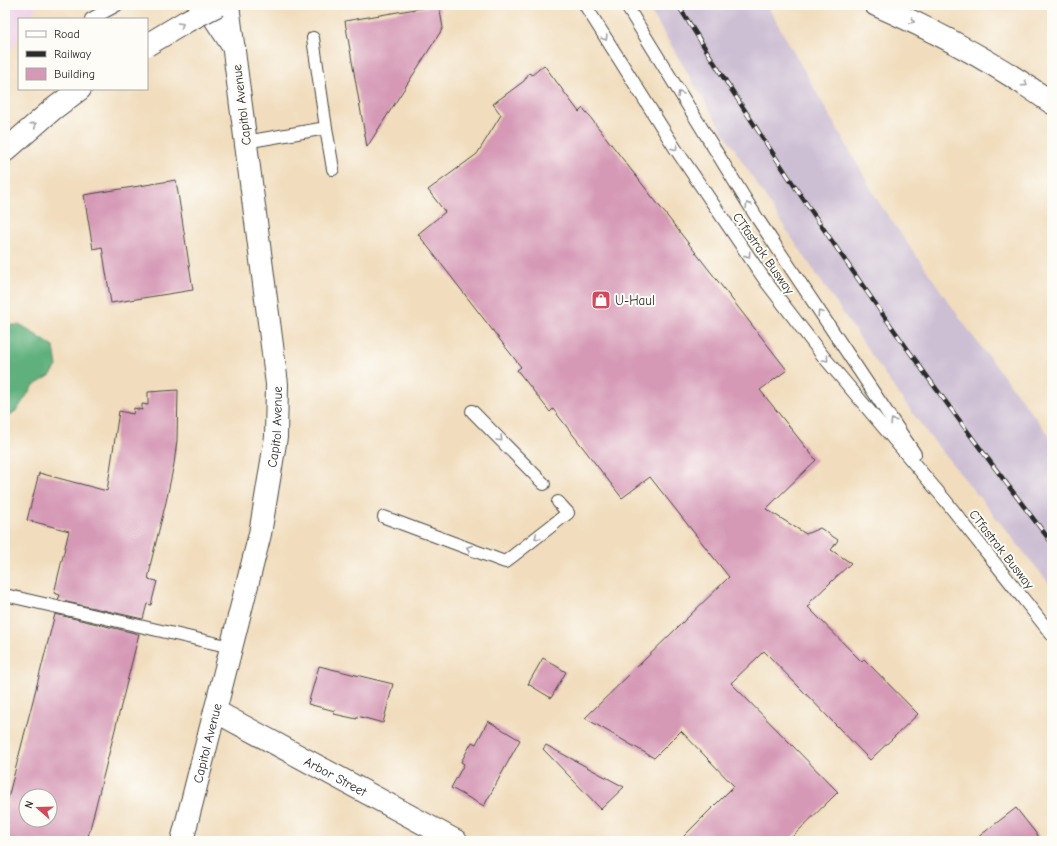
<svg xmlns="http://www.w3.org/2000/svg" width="1057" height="846" font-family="'Comic Neue',sans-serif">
	<rect width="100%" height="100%" fill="#fdfcf7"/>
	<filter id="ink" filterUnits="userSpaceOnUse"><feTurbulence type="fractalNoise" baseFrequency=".025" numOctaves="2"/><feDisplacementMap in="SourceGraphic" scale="8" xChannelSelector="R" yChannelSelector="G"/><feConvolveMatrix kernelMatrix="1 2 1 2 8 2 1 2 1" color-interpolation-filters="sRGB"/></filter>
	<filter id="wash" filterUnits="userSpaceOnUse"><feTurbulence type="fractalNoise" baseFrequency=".012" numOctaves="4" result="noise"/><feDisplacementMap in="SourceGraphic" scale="16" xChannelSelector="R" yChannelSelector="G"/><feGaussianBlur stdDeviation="0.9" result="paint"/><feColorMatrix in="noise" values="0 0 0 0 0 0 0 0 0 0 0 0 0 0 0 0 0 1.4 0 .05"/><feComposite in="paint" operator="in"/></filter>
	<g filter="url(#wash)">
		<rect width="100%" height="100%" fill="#f1ddbd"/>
		<path fill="#eed0e7" d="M5,5h32l-8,14h-10v17l-14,24z"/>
		<path fill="#ccbed3" d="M647,5h120l113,199 92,131 80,104v148l-124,-153 -34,-46 -107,-157 -72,-112z"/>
		<path fill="#5eb07c" stroke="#446e54" d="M10,325h11l33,22 3,19 -6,9 -18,11 -16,24 -12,9v-92z"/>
		<g id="blocks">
			<g fill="#d598b5" fill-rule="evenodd">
				<path d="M439,5l4,23 -76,119 -22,-126z"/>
				<path d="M544,65l35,47 4,-4 204,262 -27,20 56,70 -50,49 40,25 14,-6 18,12 -7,10 20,13 -42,40 2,2 -3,2 54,55 2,-3 54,55 -48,46 -106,-109 -33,32 107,109 -50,49h-109l55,-55 -53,-55 -27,27 -69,-40 144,-141 -79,-100 -28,21 -69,-89 -3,3 -33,-42 4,-3 -103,-133 27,-22 -17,-22 49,-36 24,-39 -8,-11 31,-23 5,-8 3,2z"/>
				<path d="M176,180l17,110 -82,13 -9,-56 -9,2 -9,-54z"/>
				<path d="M178,390l-1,50 -3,24 -8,38 -16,64h1l-3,13 9,2 -6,24 -4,-1 -4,15 -85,-19 2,-5 -6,-2 15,-62 -42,-11 12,-47 68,18 12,-80 14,3 1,-6 8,2v-6l6,1v-13z"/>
				<path d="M55,614l84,20 -52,207h-82v-31zM26,796h24v24h-24z"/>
				<path d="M543,658l23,14 -15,26 -23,-14z"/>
				<path d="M319,666l74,18 -10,39 -26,-7v3l-23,-5 1,-3 -27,-7z"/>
				<path d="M488,721l32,19 -36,66 -33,-18 13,-24 -3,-2 11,-20 4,2z"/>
				<path d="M546,745l78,42 -23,22 -58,-60z"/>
				<path d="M1016,808l26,33h-69z"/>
			</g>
		</g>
	</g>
	<g filter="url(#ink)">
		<use href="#blocks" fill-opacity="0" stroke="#494641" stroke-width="1"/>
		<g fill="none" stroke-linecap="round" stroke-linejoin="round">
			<g stroke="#494641" stroke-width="14">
				<g id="service">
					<path d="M585,5l90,143 92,135 56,73 122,144 107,135"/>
					<path d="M626,5l131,213 158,236"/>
					<path d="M91,19l26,-14"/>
					<path d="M326,128l7,41"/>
					<path d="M245,142l81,-14 -13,-90"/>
					<path d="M472,411l72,73"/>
					<path d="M384,517l121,45 63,-49 -10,-11"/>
					<path d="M5,595l226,52"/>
				</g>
			</g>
			<g stroke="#494641" stroke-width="24">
				<g id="minor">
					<path d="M206,5l28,43"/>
					<path id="s1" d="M215,711l241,130"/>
				</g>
			</g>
			<g stroke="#494641" stroke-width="24">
				<g id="secondary">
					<path id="s2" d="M182,841l78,-307 16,-97 1,-53 -49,-379"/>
				</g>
			</g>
			<g stroke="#494641" stroke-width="24">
				<g id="motorway">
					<path d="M876,5c62,27 121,59 176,98"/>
					<path d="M5,151l47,-41 28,-21"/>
				</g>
			</g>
			<use href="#service" stroke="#fff" stroke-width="12"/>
			<use href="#minor" stroke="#fff" stroke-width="22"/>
			<use href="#secondary" stroke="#fff" stroke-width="22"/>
			<use href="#motorway" stroke="#fff" stroke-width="22"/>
			<g stroke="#2b2b2b" stroke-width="4.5">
				<path id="rail" d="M678,5c115,186 240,365 374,538"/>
			</g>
			<use href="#rail" stroke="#fdfcf7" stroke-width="3" stroke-dasharray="9" stroke-linecap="butt"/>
			<g stroke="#494641" stroke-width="24" stroke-linecap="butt">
				<path id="motorway-bridge" d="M147,45l40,-24 31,-16"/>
			</g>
			<use href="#motorway-bridge" stroke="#fff" stroke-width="22"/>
		</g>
		<defs><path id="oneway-chevron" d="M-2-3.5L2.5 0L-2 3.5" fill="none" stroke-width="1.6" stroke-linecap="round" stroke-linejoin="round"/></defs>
		<g stroke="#a0a0a0">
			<use href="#oneway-chevron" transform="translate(912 21) rotate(25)"/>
			<use href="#oneway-chevron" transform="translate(181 25) rotate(-31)"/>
			<use href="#oneway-chevron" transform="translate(605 38) rotate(58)"/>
			<use href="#oneway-chevron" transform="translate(1025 84) rotate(34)"/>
			<use href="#oneway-chevron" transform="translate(680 94) rotate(-121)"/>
			<use href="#oneway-chevron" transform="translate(34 125) rotate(-40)"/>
			<use href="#oneway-chevron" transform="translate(675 148) rotate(57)"/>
			<use href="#oneway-chevron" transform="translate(748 205) rotate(-122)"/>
			<use href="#oneway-chevron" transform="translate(748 255) rotate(55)"/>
			<use href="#oneway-chevron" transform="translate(820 313) rotate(-124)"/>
			<use href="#oneway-chevron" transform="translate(826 359) rotate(50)"/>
			<use href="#oneway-chevron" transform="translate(893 421) rotate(-124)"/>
			<use href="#oneway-chevron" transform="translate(500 439) rotate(46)"/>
			<use href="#oneway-chevron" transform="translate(537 537) rotate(142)"/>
			<use href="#oneway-chevron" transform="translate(469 548) rotate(-160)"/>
		</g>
	</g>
	<defs>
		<g id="shop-square" transform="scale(1)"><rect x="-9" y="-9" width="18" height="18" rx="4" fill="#d1495b" stroke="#fdfcf7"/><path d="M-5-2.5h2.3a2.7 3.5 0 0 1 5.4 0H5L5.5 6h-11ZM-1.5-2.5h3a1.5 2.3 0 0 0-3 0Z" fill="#fff"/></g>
	</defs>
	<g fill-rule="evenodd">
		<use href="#shop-square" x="601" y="300"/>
	</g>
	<g text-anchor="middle" stroke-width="4" stroke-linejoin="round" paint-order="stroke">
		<g font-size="13" fill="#2b2b2b" stroke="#fdfcf7">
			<text transform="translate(241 105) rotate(-97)" y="5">Capitol Avenue</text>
			<text transform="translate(764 253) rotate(55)" y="5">CTfastrak Busway</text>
			<text dy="5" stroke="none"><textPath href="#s2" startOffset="425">Capitol Avenue</textPath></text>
			<text transform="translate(1002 549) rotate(52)" y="5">CTfastrak Busway</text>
			<text dy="5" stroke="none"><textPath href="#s2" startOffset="101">Capitol Avenue</textPath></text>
			<text dy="5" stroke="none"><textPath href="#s1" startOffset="137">Arbor Street</textPath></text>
		</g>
		<g font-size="13" fill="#2b2b2b" stroke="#fdfcf7" text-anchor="start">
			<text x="615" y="305">U-Haul</text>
		</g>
	</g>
	<rect width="1057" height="846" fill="none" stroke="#fdfcf7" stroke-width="20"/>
	<rect x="18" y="18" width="130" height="72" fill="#fdfcf7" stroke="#a9a8a5"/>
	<rect x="26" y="31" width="20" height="6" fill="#ffffff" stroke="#a9a8a5"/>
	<text x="54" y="38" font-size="12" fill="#2b2b2b">Road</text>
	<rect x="26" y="51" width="20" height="6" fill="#2b2b2b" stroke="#a9a8a5"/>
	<text x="54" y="58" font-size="12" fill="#2b2b2b">Railway</text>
	<rect x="26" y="68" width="20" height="12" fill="#d598b5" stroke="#a9a8a5"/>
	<text x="54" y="78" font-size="12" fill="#2b2b2b">Building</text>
	<g transform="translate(38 808) rotate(290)"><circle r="19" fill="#fdfcf7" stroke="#a9a8a5"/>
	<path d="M0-3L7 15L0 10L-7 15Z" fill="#d1495b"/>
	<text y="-6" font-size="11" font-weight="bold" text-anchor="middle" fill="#2b2b2b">N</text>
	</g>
</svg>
